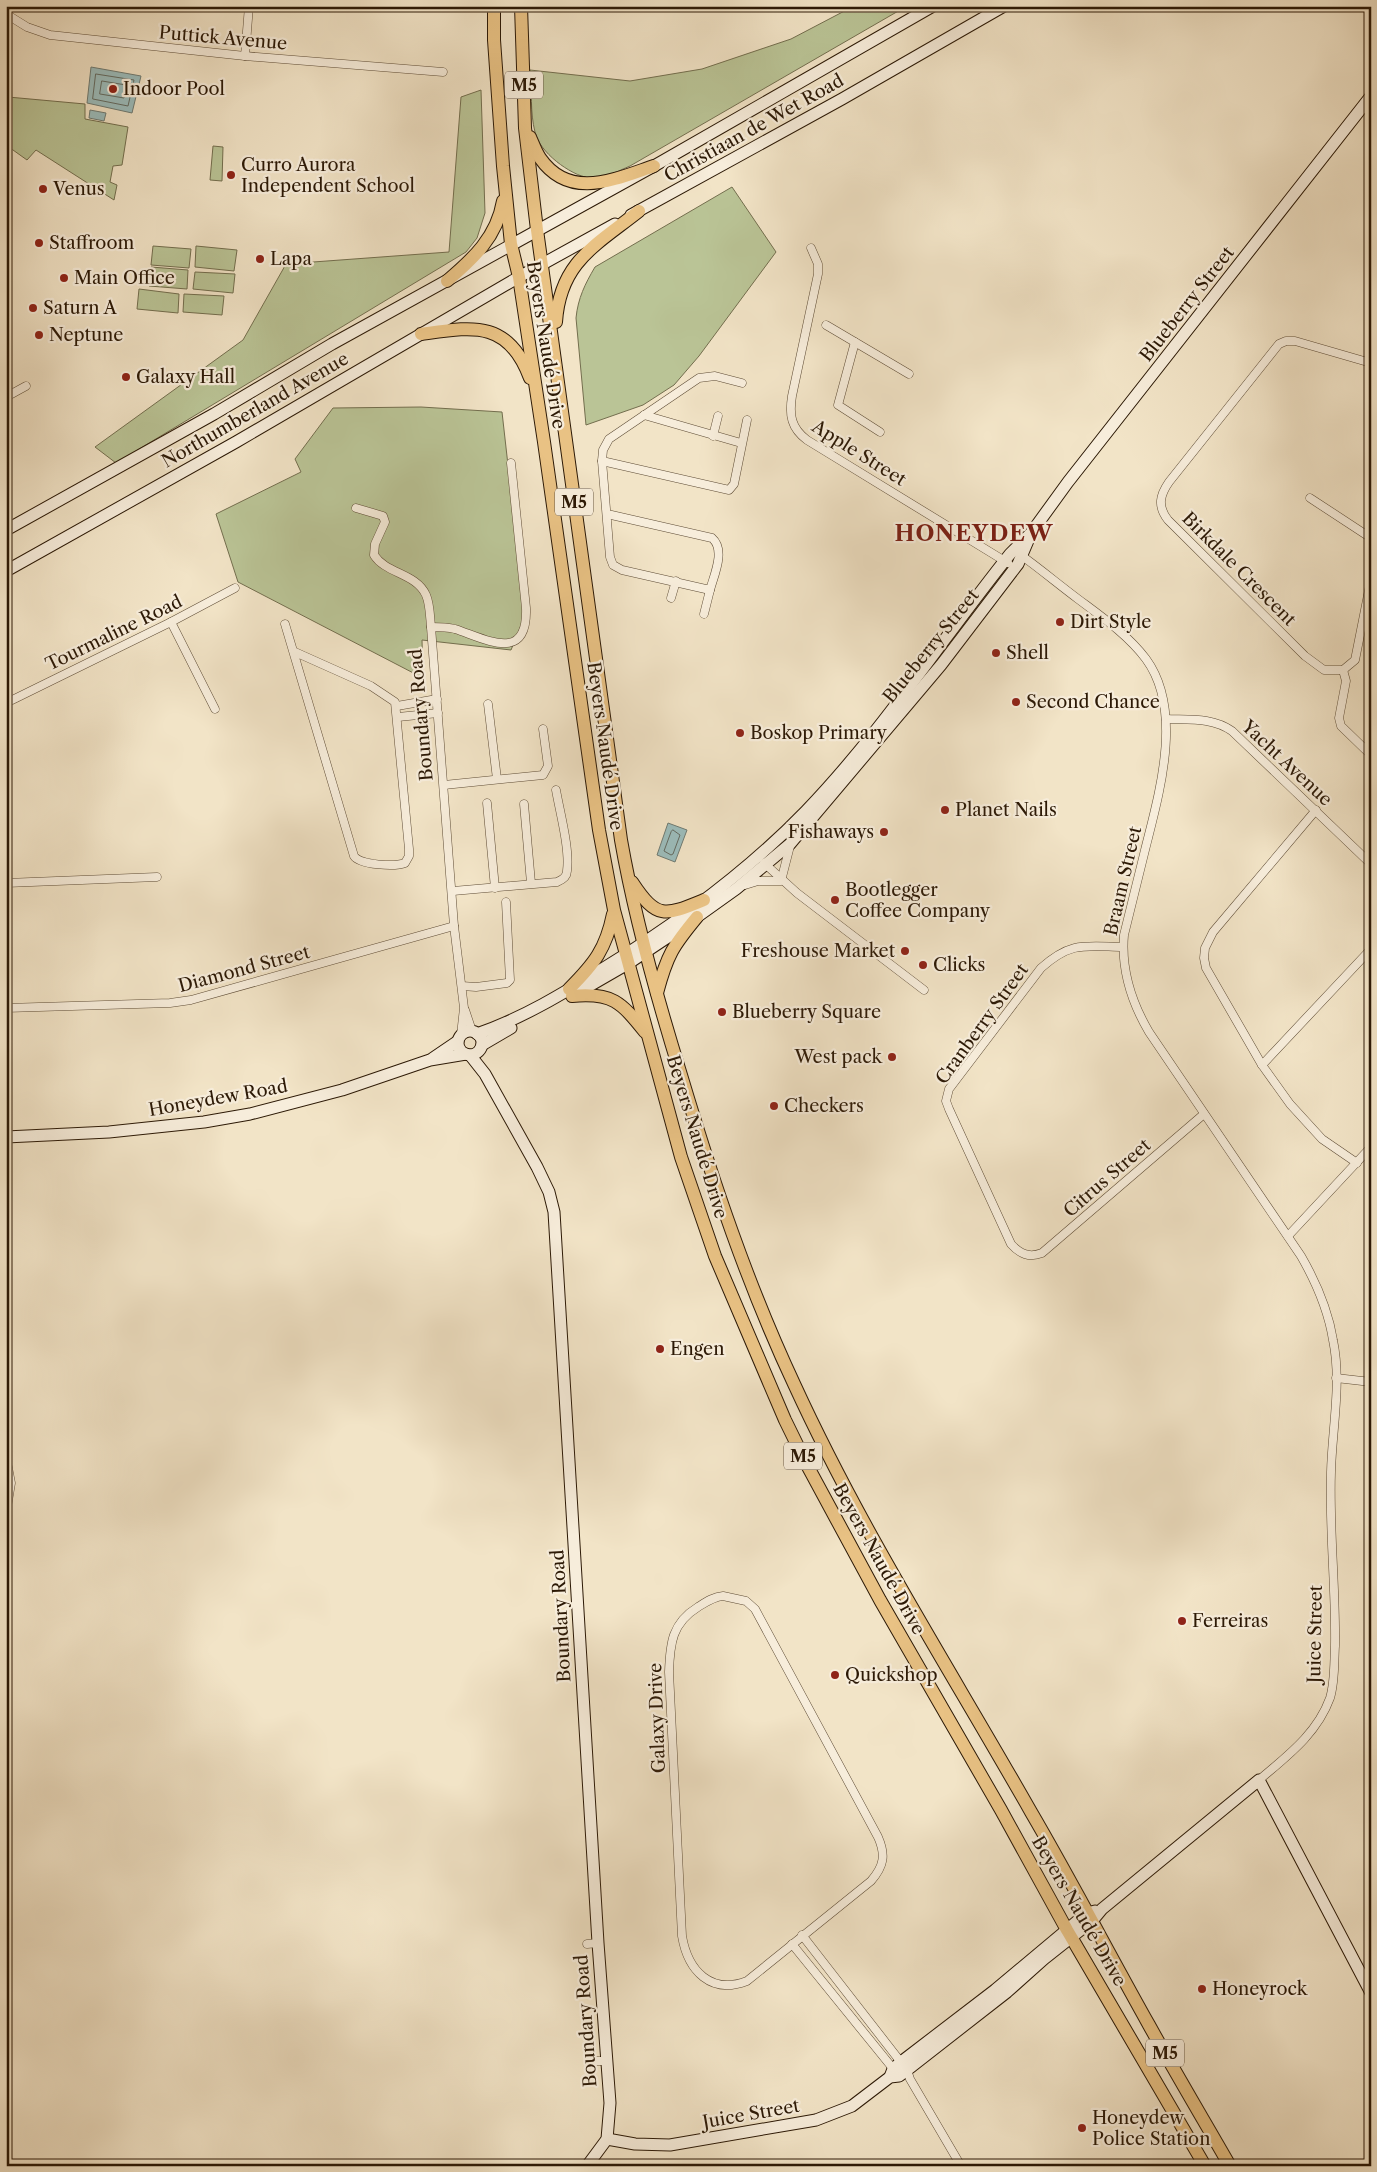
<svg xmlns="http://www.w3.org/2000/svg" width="1377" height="2172" font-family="'Libre Caslon Text',serif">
	<rect width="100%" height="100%" fill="#f2e4c7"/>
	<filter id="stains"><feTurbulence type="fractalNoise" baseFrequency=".004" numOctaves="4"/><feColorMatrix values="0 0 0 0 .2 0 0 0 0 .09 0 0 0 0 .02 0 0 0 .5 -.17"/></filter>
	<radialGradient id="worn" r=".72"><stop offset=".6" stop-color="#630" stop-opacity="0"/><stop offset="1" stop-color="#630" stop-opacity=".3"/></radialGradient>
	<g fill="#bac496" stroke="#736e4e">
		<path d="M854,6h53l-277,160c-12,5 -29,14 -41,12 -19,-3 -50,-26 -54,-46 -5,-19 -3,-42 -5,-62l100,11 72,-12 89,-30z"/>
		<path d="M481,90l4,123 -8,25 -11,14 -350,211 -21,-16 148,-107 43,-76 163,-12 12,-155z"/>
		<path d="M8,97l77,7v15l43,8 -6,38 -9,1 -3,16 7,3 -3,15 -78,-50 -9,10 -21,-15v-18l4,-6 -4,-3z"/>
		<path d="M213,146l10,1 -1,34 -12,-1z"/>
		<path d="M732,187l44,65 -77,104 -25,29 -31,20 -57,20 -10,-107c2,-20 9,-34 19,-51z"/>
		<path d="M153,246l38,3 -2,19 -38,-3z"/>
		<path d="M196,246l41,4 -3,21 -39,-4z"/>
		<path d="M151,267l37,3 -1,19 -38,-3z"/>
		<path d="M195,272l40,2 -2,19 -40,-4z"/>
		<path d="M139,289l40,5 -1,19 -41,-4z"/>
		<path d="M184,294l40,2 -2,19 -39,-3z"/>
		<path d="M421,407l81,5 23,204 -14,34 -89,-10 1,38 -185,-96 -22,-68 85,-42 -6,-13 38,-51z"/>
	</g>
	<g fill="#9cbdbc" stroke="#6f7b73">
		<path d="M91,67l50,9 -9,37 -45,-10z"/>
		<path d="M90,110l16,3 -2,8 -15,-3z"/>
		<path d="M668,823l19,7 -12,32 -18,-7z"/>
	</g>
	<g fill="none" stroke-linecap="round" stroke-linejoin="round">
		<g stroke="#646b61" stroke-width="1">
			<path d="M96,74l38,6 -6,26 -35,-7z"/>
			<path d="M102,81l24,4 -2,13 -24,-4z"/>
			<path d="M673,830l7,5 -7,19 -2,1 -7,-4 7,-19z"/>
		</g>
		<g stroke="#5e4c36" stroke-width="9">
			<g id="street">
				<path d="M6,14l21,13 23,8 195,21 198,16"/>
				<path d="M245,56l4,-50"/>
				<path d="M811,248l7,16v10l-26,122c-3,19 -1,32 15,44l201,123"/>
				<path d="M826,325l83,49"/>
				<path d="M855,342l-17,63 42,27"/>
				<path d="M1371,363l-76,-22h-9l-7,3 -110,138c-9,13 -12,24 -1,38l137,136 19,14h19l12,-10 16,-80"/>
				<path d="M6,397l20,-11"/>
				<path d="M644,415l97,28"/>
				<path d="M713,436l5,-20"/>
				<path d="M602,461l127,29 5,-6 13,-64"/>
				<path d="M1310,498l61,40"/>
				<path d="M356,508l27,8 2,6 -10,22 -1,11c12,19 42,18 52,40 4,9 4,22 5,32"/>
				<path d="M607,514l105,24c14,12 2,37 -2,52l-88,-20 -9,-5 -3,-8 -8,-96 1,-11 6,-11 90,-61 16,-2 27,7"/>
				<path d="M1018,553c21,15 40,31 60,46 24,18 50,36 68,60 38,52 13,135 -1,191 -7,29 -14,57 -21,85 -3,35 8,68 25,97l152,224c15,26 27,53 32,84 9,43 -1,89 -2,132 -2,58 5,116 4,174 -1,16 0,36 -5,52 -13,36 -43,58 -71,82"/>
				<path d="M671,598l5,-17"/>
				<path d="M704,614l6,-24"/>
				<path d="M171,622l44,87"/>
				<path d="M285,624l69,232c6,9 41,11 51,7l4,-7v-7l-14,-147 -24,-16 -76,-34"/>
				<path d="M1343,670l3,11 -7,37 2,8 30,29"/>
				<path d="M6,703l165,-81 64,-34"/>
				<path d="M488,704l9,75"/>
				<path d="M397,706l40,-7"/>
				<path d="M398,717l40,-4"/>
				<path d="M1166,719c23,1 46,-2 66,12l139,133"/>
				<path d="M444,785l99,-10 5,-9 -5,-37"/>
				<path d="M487,803l8,85"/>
				<path d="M524,804l7,79"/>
				<path d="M1316,810l-103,122 -8,16 -1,10 2,10 56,97 28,39 32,35 35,24"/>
				<path d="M764,863l33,30 127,97"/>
				<path d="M6,883l151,-6"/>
				<path d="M745,885l13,-4h23l9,-35"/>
				<path d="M453,891l104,-9c5,-2 10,-5 10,-11 3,-22 -7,-58 -11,-81"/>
				<path d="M1123,947c-38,-1 -52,-6 -82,21l-92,121 -3,12 3,8 62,135c9,10 18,14 31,9l162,-139"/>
				<path d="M462,986l14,1 31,-4 3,-3 -4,-78"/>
				<path d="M6,1008l164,-5 21,-3 263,-74"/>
				<path d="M465,1010l7,21"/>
				<path d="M461,1035l3,-27 -10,-82 -23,-299c8,0 16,0 24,2 31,10 73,35 71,-21l-15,-145"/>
				<path d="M1262,1065l109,-116"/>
				<path d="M1288,1236l83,-89"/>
				<path d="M1336,1378l35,4"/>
				<path d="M6,1457l5,26 -5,30"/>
				<path d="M723,1596l23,5 9,8 123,228c8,18 6,29 -7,44l-124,100c-36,14 -59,-10 -65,-45l-13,-264c1,-29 3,-49 29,-65 8,-5 15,-10 25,-11z"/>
				<path d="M802,1935l105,135 3,9 51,87"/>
				<path d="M587,1944l11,-1"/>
				<path d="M792,1944l103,127"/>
				<path d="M590,2061h18"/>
			</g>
		</g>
		<g stroke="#2c1906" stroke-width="13">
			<g id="secondary">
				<path d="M631,215l211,-116 162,-93"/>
				<path d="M6,530l208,-116 118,-70 322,-178 279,-160"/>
				<path d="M6,571l230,-129 283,-165 96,-53"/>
				<path d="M584,989l45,-26 51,-34 56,-40 54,-45 151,-179 77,-101 12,-28"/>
				<circle cx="470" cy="1043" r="12"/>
				<path d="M477,1034c46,-16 87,-41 127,-66 72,-44 144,-97 202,-157 76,-79 136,-172 204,-257l21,-21 37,-51 303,-386"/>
				<path d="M482,1045l29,-17"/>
				<path d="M470,1055l15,19 52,93 12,25 5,20 44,731 12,160 -3,36 -20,27"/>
				<path d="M433,1058l25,-17"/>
				<path d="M6,1137l103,-5 95,-10 46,-8 92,-24 88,-30 36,-6"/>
				<path d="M890,2077l3,-8 8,-7 94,-72 92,-77 8,-2"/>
				<path d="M607,2139l28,5 35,1 146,-25 36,-14 38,-29 9,-1 8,-6 100,-78 37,-33 48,-38 10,-12 157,-129 112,213"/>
			</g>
		</g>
		<g stroke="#2c1906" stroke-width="14">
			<g id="primary">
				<path d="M494,6v34l9,126 8,78 8,33 25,165 55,388 15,80 67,247 34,99 70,164 22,45 73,135 121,210 66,120 138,236"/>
				<path d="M521,6l4,122 12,102 84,610c14,80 36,158 60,235 32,107 67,211 114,311 68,148 156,285 236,426 41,70 78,142 118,213 26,47 54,94 81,141"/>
				<path d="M530,137c3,7 6,15 10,21 30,43 75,21 114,8"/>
				<path d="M447,281c26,-22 50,-44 56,-80"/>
				<path d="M556,322c4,-60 40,-77 83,-111"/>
				<path d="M421,334c51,-7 87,-15 109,44"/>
				<path d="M632,882c25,38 33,34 72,18"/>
				<path d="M569,989c25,-25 37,-40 44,-75"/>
				<path d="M657,993c10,-38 16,-47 40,-76"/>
				<path d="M572,996c40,-4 49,6 73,36"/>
			</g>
		</g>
		<use href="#street" stroke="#f7eddb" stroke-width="8"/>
		<use href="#secondary" stroke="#f7eddb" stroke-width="11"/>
		<use href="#primary" stroke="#e9c284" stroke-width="12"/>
	</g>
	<g fill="#8f2418" stroke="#f7eddb" stroke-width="2">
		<circle cx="113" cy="89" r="5"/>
		<circle cx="231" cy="175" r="5"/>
		<circle cx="43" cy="189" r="5"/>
		<circle cx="39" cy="243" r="5"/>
		<circle cx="260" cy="259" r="5"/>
		<circle cx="64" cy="278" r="5"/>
		<circle cx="33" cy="308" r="5"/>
		<circle cx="39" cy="335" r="5"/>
		<circle cx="126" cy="377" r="5"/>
		<circle cx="1060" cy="622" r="5"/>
		<circle cx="996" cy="653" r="5"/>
		<circle cx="1016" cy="702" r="5"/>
		<circle cx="740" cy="733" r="5"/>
		<circle cx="945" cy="810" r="5"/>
		<circle cx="884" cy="832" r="5"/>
		<circle cx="835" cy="900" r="5"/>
		<circle cx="905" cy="951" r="5"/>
		<circle cx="923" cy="965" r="5"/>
		<circle cx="722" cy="1012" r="5"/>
		<circle cx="892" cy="1057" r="5"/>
		<circle cx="774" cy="1106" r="5"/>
		<circle cx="660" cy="1349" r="5"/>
		<circle cx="1182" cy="1621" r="5"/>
		<circle cx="835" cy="1675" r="5"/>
		<circle cx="1202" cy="1989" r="5"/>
		<circle cx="1082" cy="2128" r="5"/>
	</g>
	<g text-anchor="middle" stroke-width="4.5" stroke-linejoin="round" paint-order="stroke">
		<g fill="#f7eddb" stroke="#695946" stroke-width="1">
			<rect x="505" y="71.5" width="38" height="27" rx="4"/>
			<rect x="555" y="488.5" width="38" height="27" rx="4"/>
			<rect x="784" y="1442.5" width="38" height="27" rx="4"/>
			<rect x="1146" y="2039.5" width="38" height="27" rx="4"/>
		</g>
		<g font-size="16" font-weight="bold" fill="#2c1906">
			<text x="524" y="91">M5</text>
			<text x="574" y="508">M5</text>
			<text x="803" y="1462">M5</text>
			<text x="1165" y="2059">M5</text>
		</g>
		<g font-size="18" fill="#2c1906" stroke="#f7eddb">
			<text transform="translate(223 38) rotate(5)" y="6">Puttick Avenue</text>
			<text transform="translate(754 128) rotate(-29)" y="6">Christiaan de Wet Road</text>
			<text transform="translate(1187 304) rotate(-52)" y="6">Blueberry Street</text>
			<text transform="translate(546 345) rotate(81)" y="6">Beyers Naudé Drive</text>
			<text transform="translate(255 410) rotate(-30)" y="6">Northumberland Avenue</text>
			<text transform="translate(859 453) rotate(32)" y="6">Apple Street</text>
			<text transform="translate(1239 569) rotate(45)" y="6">Birkdale Crescent</text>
			<text transform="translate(114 633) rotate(-26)" y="6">Tourmaline Road</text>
			<text transform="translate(931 646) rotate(-51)" y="6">Blueberry Street</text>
			<text transform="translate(421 715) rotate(-95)" y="6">Boundary Road</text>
			<text transform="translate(605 746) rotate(82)" y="6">Beyers Naudé Drive</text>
			<text transform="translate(1287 763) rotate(43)" y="6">Yacht Avenue</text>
			<text transform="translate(1123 881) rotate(-77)" y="6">Braam Street</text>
			<text transform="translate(244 969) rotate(-15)" y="6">Diamond Street</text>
			<text transform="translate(982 1024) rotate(-54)" y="6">Cranberry Street</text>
			<text transform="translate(218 1098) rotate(-10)" y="6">Honeydew Road</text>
			<text transform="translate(697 1137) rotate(73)" y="6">Beyers Naudé Drive</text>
			<text transform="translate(1107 1178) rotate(-41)" y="6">Citrus Street</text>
			<text transform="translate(879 1559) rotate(61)" y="6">Beyers Naudé Drive</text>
			<text transform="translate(561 1616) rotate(-93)" y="6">Boundary Road</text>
			<text transform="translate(1315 1634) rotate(-89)" y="6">Juice Street</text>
			<text transform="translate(657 1718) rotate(-92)" y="6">Galaxy Drive</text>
			<text transform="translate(1079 1911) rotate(60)" y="6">Beyers Naudé Drive</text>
			<text transform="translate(586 2021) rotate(-94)" y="6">Boundary Road</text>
			<text transform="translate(751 2114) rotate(-10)" y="6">Juice Street</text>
		</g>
		<g font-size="18" fill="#2c1906" stroke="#f7eddb" text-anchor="start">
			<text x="123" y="95">Indoor Pool</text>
			<text x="241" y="171">Curro Aurora<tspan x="241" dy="21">Independent School</tspan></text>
			<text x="53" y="195">Venus</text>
			<text x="49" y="249">Staffroom</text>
			<text x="270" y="265">Lapa</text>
			<text x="74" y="284">Main Office</text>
			<text x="43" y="314">Saturn A</text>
			<text x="49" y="341">Neptune</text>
			<text x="136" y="383">Galaxy Hall</text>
			<text x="1070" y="628">Dirt Style</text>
			<text x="1006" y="659">Shell</text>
			<text x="1026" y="708">Second Chance</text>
			<text x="750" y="739">Boskop Primary</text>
			<text x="955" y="816">Planet Nails</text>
			<text x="874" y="838" text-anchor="end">Fishaways</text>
			<text x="845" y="896">Bootlegger<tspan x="845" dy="21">Coffee Company</tspan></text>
			<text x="895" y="957" text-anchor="end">Freshouse Market</text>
			<text x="933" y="971">Clicks</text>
			<text x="732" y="1018">Blueberry Square</text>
			<text x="882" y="1063" text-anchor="end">West pack</text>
			<text x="784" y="1112">Checkers</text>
			<text x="670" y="1355">Engen</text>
			<text x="1192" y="1627">Ferreiras</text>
			<text x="845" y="1681">Quickshop</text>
			<text x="1212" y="1995">Honeyrock</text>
			<text x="1092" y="2124">Honeydew<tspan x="1092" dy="21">Police Station</tspan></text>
		</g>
		<g font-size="22" font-weight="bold" letter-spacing="1" fill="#7a1f14" stroke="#f7eddb">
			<text x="974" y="541">HONEYDEW</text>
		</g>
	</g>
	<rect width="1377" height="2172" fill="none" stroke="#f2e4c7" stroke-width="25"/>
	<rect x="8" y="8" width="1362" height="2157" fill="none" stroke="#2c1906" stroke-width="2.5"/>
	<rect x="12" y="12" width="1352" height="2147" fill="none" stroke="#2c1906"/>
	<rect width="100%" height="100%" filter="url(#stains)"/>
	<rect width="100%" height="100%" fill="url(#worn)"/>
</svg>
